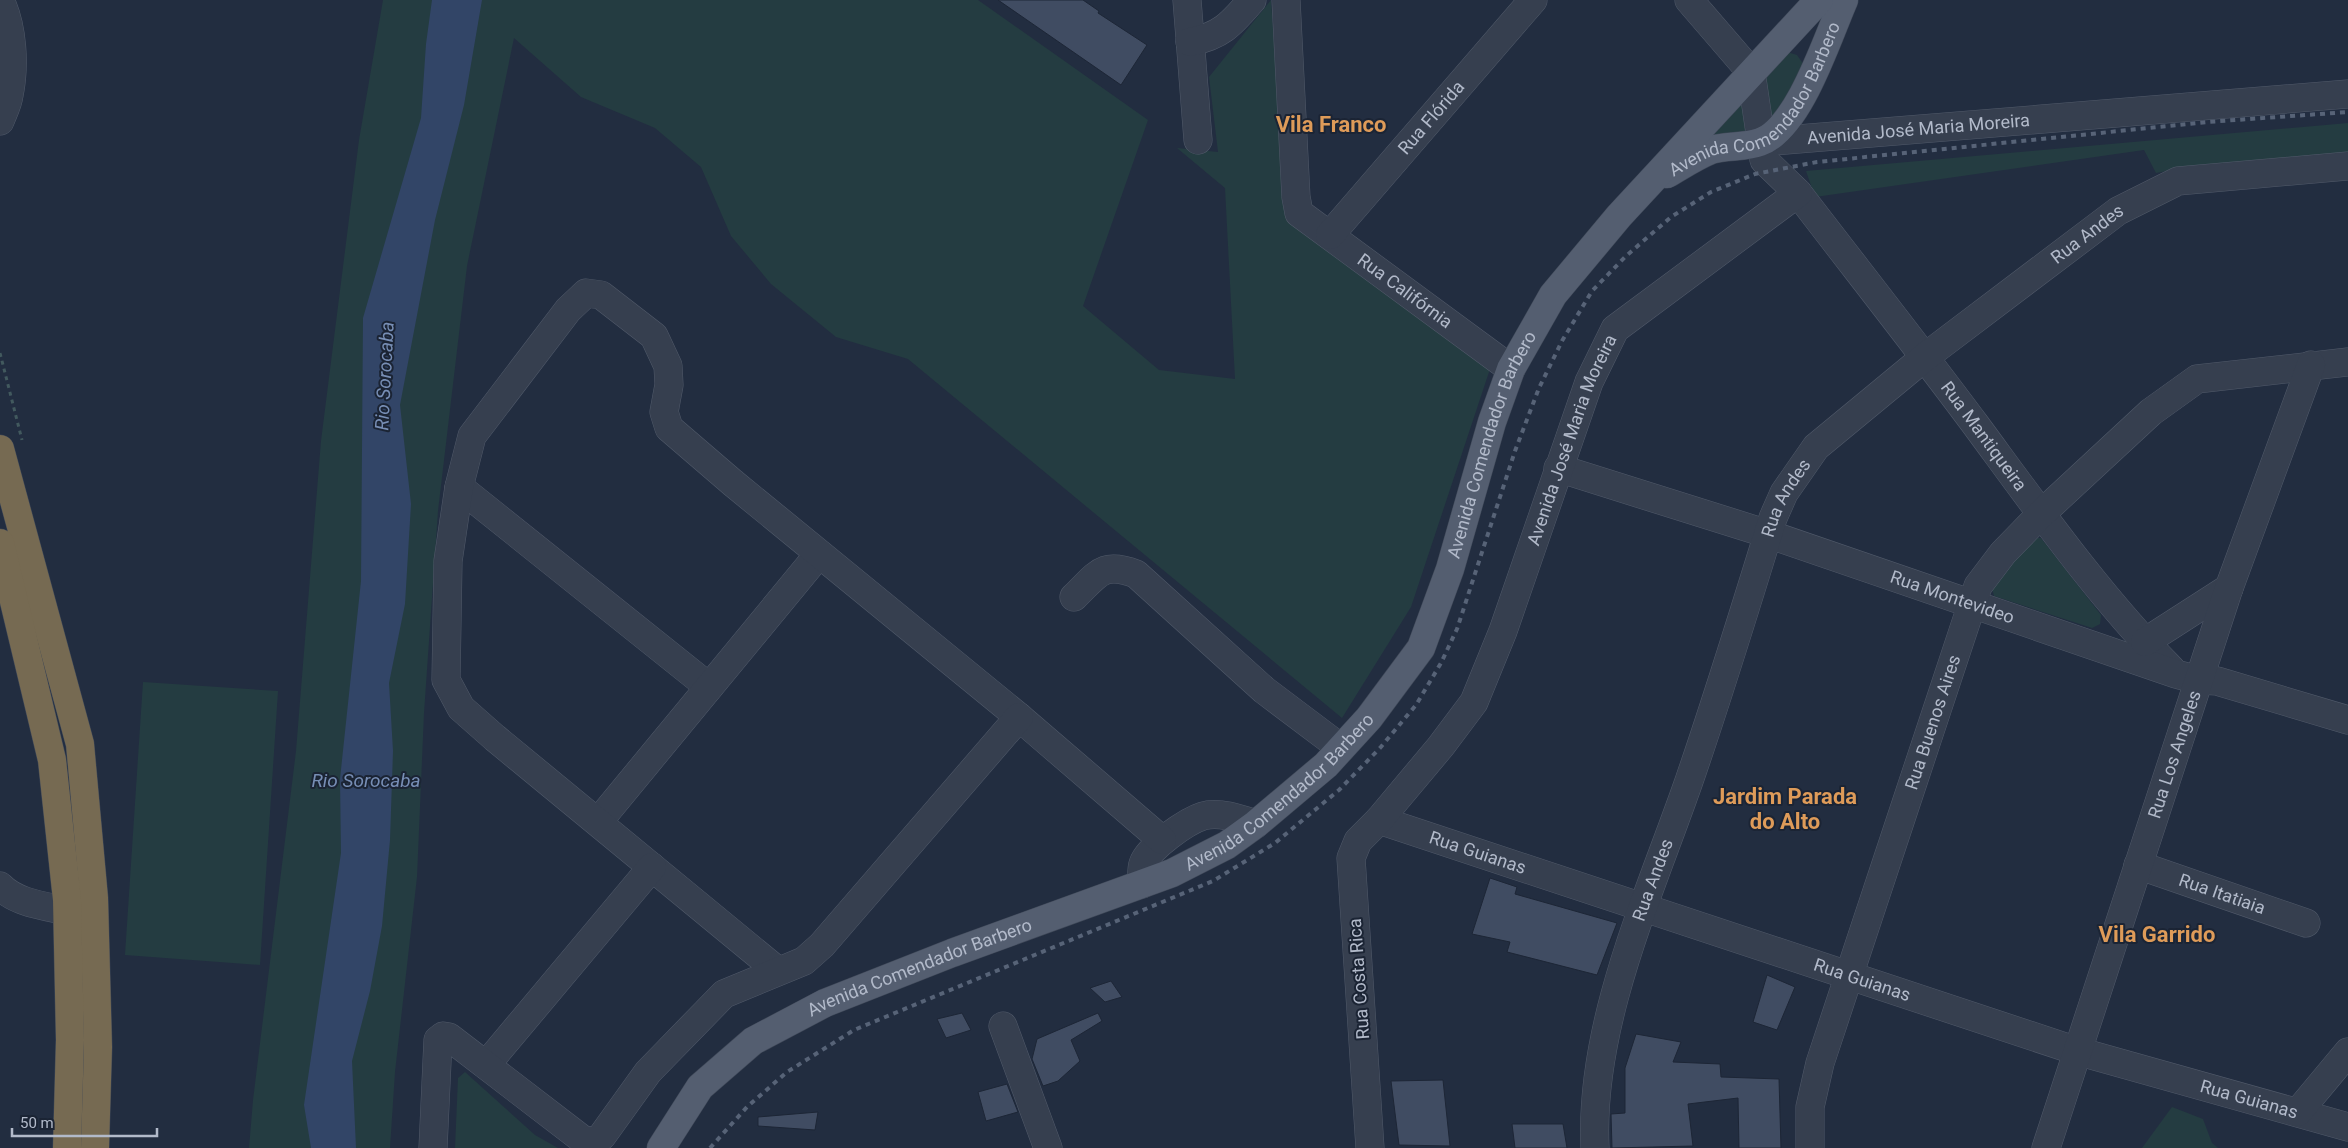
<svg xmlns="http://www.w3.org/2000/svg" width="2348" height="1148" font-family="Roboto,sans-serif">
	<rect width="100%" height="100%" fill="#222d40"/>
	<g fill="#243c41">
		<path d="M383,0h595l170,120 -65,186 76,64 76,9 -10,-191 -48,-40 41,4 -9,-75 62,-77 15,219 204,150 -79,238 -69,111 -434,-359 -72,-22 -65,-53 -40,-48 -30,-69 -46,-39 -74,-31 -67,-59 -47,228 -29,245 -14,202 -7,164 -22,195 -5,76h-141l4,-48 43,-349 25,-310 38,-301z"/>
		<path d="M1787,52l10,3 7,10 -28,55 -100,39z"/>
		<path d="M2348,123v30l-148,12 -44,8 -12,-23 -329,47 -9,-26z"/>
		<path d="M2034,538h7l60,77 -1,9 -8,4 -98,-32 -2,-8 18,-30z"/>
		<path d="M143,682l135,9 -18,274 -135,-10z"/>
		<path d="M465,1072l70,63 23,13h-103l3,-70z"/>
		<path d="M2172,1107l31,12 9,24 6,5h-76z"/>
	</g>
	<path fill="#324567" d="M432,0h50l-18,105 -29,115 -35,185 11,99 -6,100 -16,79 4,68 -3,89 -8,86 -12,65 -18,70 4,87h-45l-7,-43 37,-252 -1,-74 21,-198 2,-263 58,-200 5,-74z"/>
	<g fill="#404c62" stroke="#1d2636">
		<path d="M998,0h85l16,11 -1,2 49,32 -26,40z"/>
		<path d="M1490,878l27,9 -2,7 102,29 -20,52 -90,-23 3,-10 -38,-8z"/>
		<path d="M1767,975l28,12 -18,43 -24,-8z"/>
		<path d="M1111,981l11,16 -17,5 -15,-14z"/>
		<path d="M962,1013l9,17 -25,8 -9,-19z"/>
		<path d="M1098,1013l4,8 -31,19 9,21 -22,20 -15,5 -11,-27 5,-20z"/>
		<path d="M1636,1034l45,8 -8,20 47,2 1,13 58,2 2,69h-42l-1,-50 -50,6 5,42 -81,2 -1,-34 14,-1v-45z"/>
		<path d="M1443,1080l7,66 -51,-1 -8,-64z"/>
		<path d="M1007,1084l11,28 -32,9 -8,-29z"/>
		<path d="M818,1112l-3,18 -57,-4v-9z"/>
		<path d="M1512,1124h51l4,24h-52z"/>
	</g>
	<g fill="none" stroke-linecap="round" stroke-linejoin="round">
		<g stroke="#515a6a" stroke-width="29">
			<g id="minor">
				<path d="M1187,0l11,140"/>
				<path id="s1" d="M1286,0l10,197 3,16 212,156"/>
				<path d="M1190,42c32,-6 42,-19 62,-42"/>
				<path d="M0,121c3,-8 8,-17 9,-26 6,-29 4,-68 -9,-95"/>
				<path id="s2" d="M1761,142l587,-48"/>
				<path id="s3" d="M1798,193c59,77 119,153 177,231 62,84 123,171 196,245"/>
				<path id="s4" d="M1330,235l203,-235"/>
				<path id="s5" d="M1558,468l210,66 408,140 22,6 19,1 131,39"/>
				<path d="M459,487l250,200"/>
				<path d="M1074,597c24,-23 28,-36 62,-23l128,116 77,58"/>
				<path d="M2145,642l84,-54"/>
				<path id="s6" d="M1379,820l698,231 271,76"/>
				<path d="M598,822l221,-268"/>
				<path id="s7" d="M2138,865l168,58"/>
				<path d="M1142,884c0,-7 -1,-14 1,-20 5,-16 44,-43 60,-48 16,-5 38,3 53,8"/>
				<path d="M0,886c16,17 45,20 67,25"/>
				<path d="M778,971l-283,-233 -34,-30 -15,-28 2,-119 11,-74 13,-51 96,-126 18,-17 15,2 53,41 14,30 1,19 -5,27 5,16 64,55 286,234 143,123"/>
				<path d="M1003,1026l45,122"/>
				<path d="M486,1065l166,-198"/>
				<path d="M2298,1112l50,-60"/>
				<path d="M433,1148l5,-108 5,-4 6,1 133,102 11,4 9,-7 46,-64 76,-78 80,-33 18,-16 197,-228"/>
				<path id="s8" d="M1370,1148l-19,-290 7,-17 21,-21 62,-74 33,-44 29,-71 86,-249 26,-53 183,-136 -34,-33 -13,-88 -62,-72"/>
				<path id="s9" d="M1595,1148c-6,-124 54,-252 94,-367 30,-87 57,-175 84,-263l11,-25 32,-46 109,-90 193,-146 60,-30 170,-15"/>
				<path id="s10" d="M1810,1148v-41l10,-44 158,-477 25,-33 38,-39 110,-102 46,-33 151,-17"/>
				<path id="s11" d="M2046,1148l183,-560 82,-223"/>
			</g>
		</g>
		<g stroke="#3f4858" stroke-width="29">
			<g id="major">
				<path id="s12" d="M1667,174c14,-8 29,-18 44,-24 15,-5 34,-2 49,-8 39,-13 68,-106 84,-142"/>
				<path id="s13" d="M661,1148l39,-61 53,-46 72,-38 127,-50 220,-80 55,-28 29,-21 70,-59 43,-47 52,-70 29,-79 42,-147 19,-53 42,-74 66,-79 200,-216"/>
			</g>
		</g>
		<g stroke="#3e4757" stroke-width="29">
			<g id="highway">
				<path d="M0,449l80,295 14,154 4,149 -3,101"/>
				<path d="M0,543l52,217 15,140 3,140 -3,108"/>
			</g>
		</g>
		<path stroke="#42595e" stroke-width="3" stroke-dasharray="4 4" stroke-linecap="butt" d="M0,353l22,87"/>
		<use href="#minor" stroke="#363f4f" stroke-width="28"/>
		<use href="#major" stroke="#545e70" stroke-width="28"/>
		<use href="#highway" stroke="#766a52" stroke-width="28"/>
		<path stroke="#576377" stroke-width="4" stroke-dasharray="5 5" stroke-linecap="butt" d="M710,1148l37,-41 40,-35 67,-42 359,-149 62,-38 64,-53 41,-42 36,-43 25,-42 16,-34 58,-178 24,-63 23,-47 30,-50 34,-35 45,-39 40,-25 44,-18 62,-12 390,-40 141,-10"/>
	</g>
	<g text-anchor="middle" stroke-width="4" stroke-linejoin="round" paint-order="stroke">
		<g font-size="18" fill="#b2baca" stroke="#1b2434">
			<text dy="6" stroke="none"><textPath href="#s12" startOffset="124">Avenida Comendador Barbero</textPath></text>
			<text dy="6" stroke="none"><textPath href="#s4" startOffset="155">Rua Flórida</textPath></text>
			<text dy="6" stroke="none"><textPath href="#s2" startOffset="158">Avenida José Maria Moreira</textPath></text>
			<text dy="6" stroke="none"><textPath href="#s9" startOffset="1086">Rua Andes</textPath></text>
			<text dy="6" stroke="none"><textPath href="#s1" startOffset="345">Rua Califórnia</textPath></text>
			<text dy="6" stroke="none"><textPath href="#s3" startOffset="306">Rua Mantiqueira</textPath></text>
			<text dy="6" stroke="none"><textPath href="#s8" startOffset="770">Avenida José Maria Moreira</textPath></text>
			<text dy="6" stroke="none"><textPath href="#s13" startOffset="1150">Avenida Comendador Barbero</textPath></text>
			<text dy="6" stroke="none"><textPath href="#s9" startOffset="681">Rua Andes</textPath></text>
			<text dy="6" stroke="none"><textPath href="#s5" startOffset="415">Rua Montevideo</textPath></text>
			<text dy="6" stroke="none"><textPath href="#s10" startOffset="445">Rua Buenos Aires</textPath></text>
			<text dy="6" stroke="none"><textPath href="#s11" startOffset="414">Rua Los Angeles</textPath></text>
			<text dy="6" stroke="none"><textPath href="#s13" startOffset="730">Avenida Comendador Barbero</textPath></text>
			<text dy="6" stroke="none"><textPath href="#s6" startOffset="104">Rua Guianas</textPath></text>
			<text dy="6" stroke="none"><textPath href="#s9" startOffset="276">Rua Andes</textPath></text>
			<text dy="6" stroke="none"><textPath href="#s7" startOffset="89">Rua Itatiaia</textPath></text>
			<text dy="6" stroke="none"><textPath href="#s13" startOffset="325">Avenida Comendador Barbero</textPath></text>
			<text transform="translate(1359 979) rotate(-94)" y="6">Rua Costa Rica</text>
			<text dy="6" stroke="none"><textPath href="#s6" startOffset="509">Rua Guianas</textPath></text>
			<text dy="6" stroke="none"><textPath href="#s6" startOffset="914">Rua Guianas</textPath></text>
		</g>
		<g font-size="19" font-style="italic" fill="#778eb5" stroke="#1b2434">
			<text transform="translate(384 376) rotate(-87)" y="7">Rio Sorocaba</text>
			<text x="366" y="787">Rio Sorocaba</text>
		</g>
		<g font-size="22" font-weight="bold" fill="#de9b59" stroke="#1b2434">
			<text x="1331" y="132">Vila Franco</text>
			<text x="1785" y="804">Jardim Parada<tspan x="1785" dy="25">do Alto</tspan></text>
			<text x="2157" y="942">Vila Garrido</text>
		</g>
	</g>
	<path d="M12 1128v8h145v-8" fill="none" stroke="#b2baca" stroke-width="2.5"/>
	<text x="20" y="1128" font-size="15" fill="#b2baca" stroke="#1b2434" stroke-width="4" paint-order="stroke">50 m</text>
</svg>
